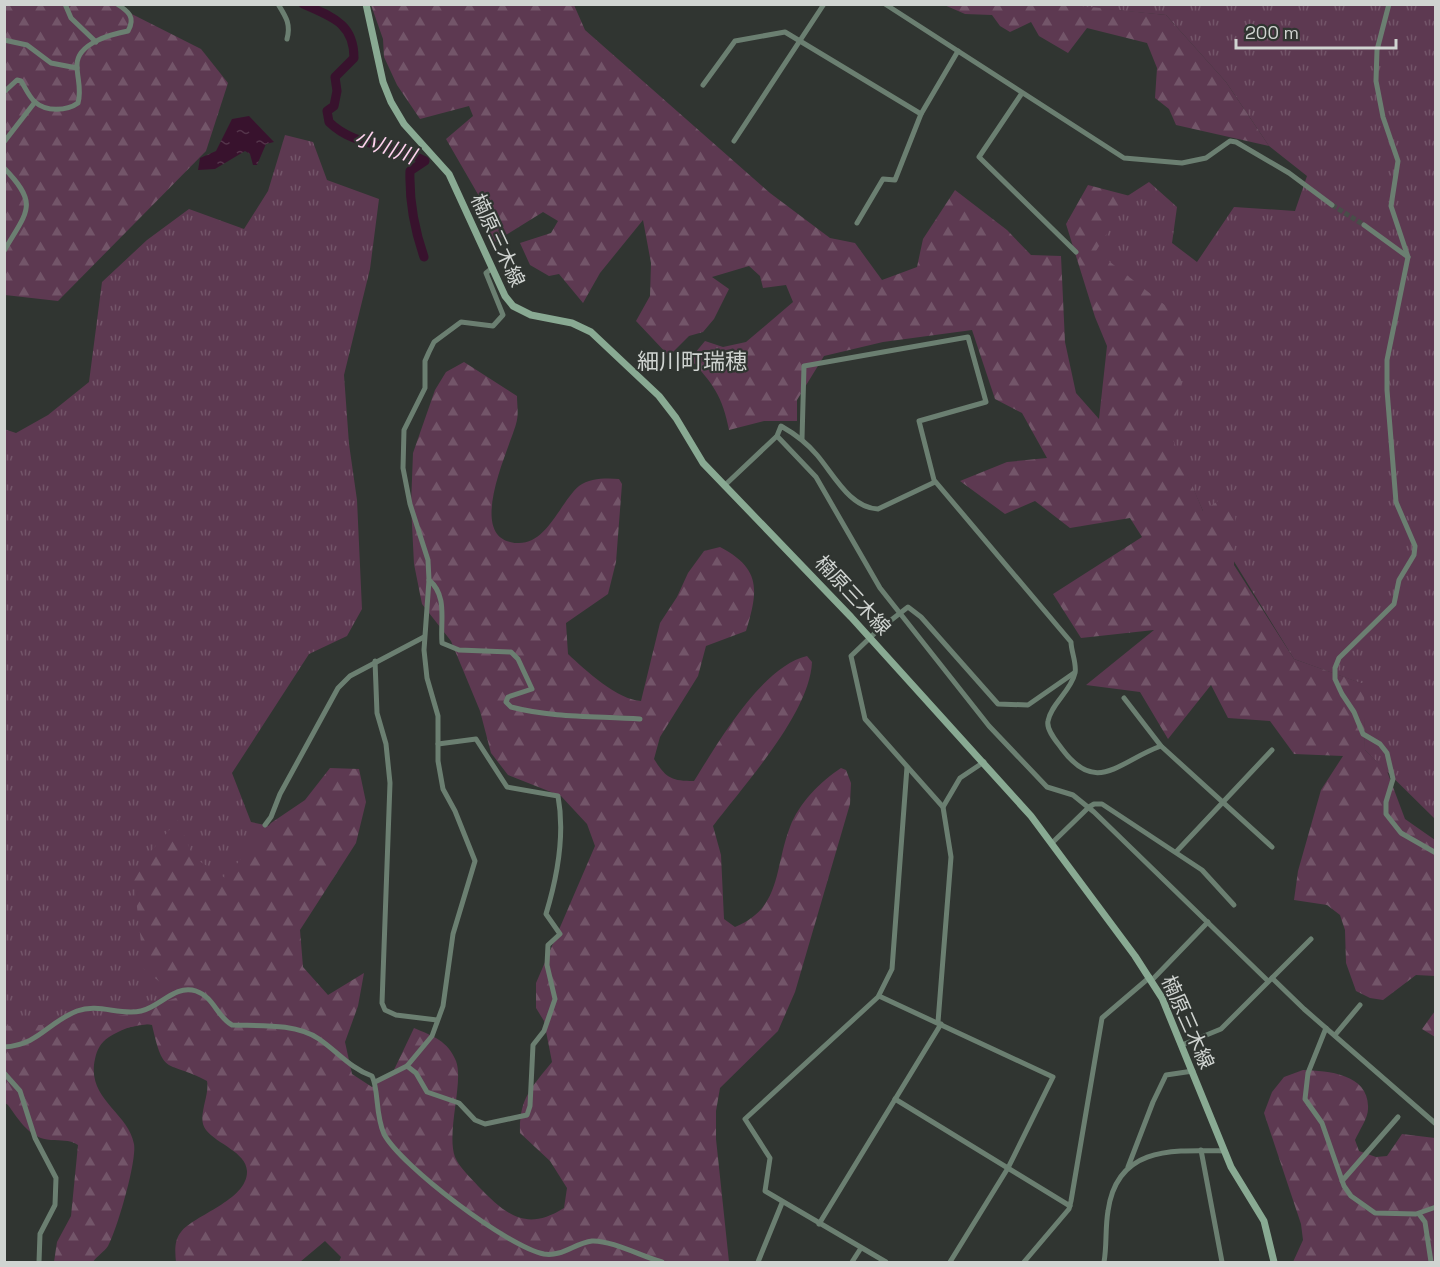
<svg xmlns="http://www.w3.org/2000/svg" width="1440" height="1267" font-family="'Space Grotesk','Noto Sans JP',sans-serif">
	<defs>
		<pattern id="grass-tufts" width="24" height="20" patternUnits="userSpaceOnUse" patternTransform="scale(1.5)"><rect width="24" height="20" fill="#5d3951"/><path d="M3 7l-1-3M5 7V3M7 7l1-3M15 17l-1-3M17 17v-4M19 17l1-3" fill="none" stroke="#735569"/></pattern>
		<pattern id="forest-firs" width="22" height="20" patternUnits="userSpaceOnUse" patternTransform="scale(1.5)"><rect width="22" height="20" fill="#5d3951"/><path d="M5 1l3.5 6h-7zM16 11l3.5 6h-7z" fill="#735569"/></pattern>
		<pattern id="water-ripples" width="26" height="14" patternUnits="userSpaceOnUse" patternTransform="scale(1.5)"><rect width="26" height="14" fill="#38122d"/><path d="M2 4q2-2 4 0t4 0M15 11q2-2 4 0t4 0" fill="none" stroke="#54344a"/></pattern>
	</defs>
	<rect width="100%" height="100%" fill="#303531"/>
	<g fill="url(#grass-tufts)">
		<path d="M1062,5h373v814l-70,-69 -2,-66 -69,-25 -91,-148 -114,-258 9,-38 51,-33 28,25 -5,36 25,19 37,-55 61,4 12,-35 -38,-30 -43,-64 -60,-67z"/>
		<path d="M285,135l28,7 14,38 52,19 -9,70 -26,106 5,69 8,56 5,109 -15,27 -38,18 -77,119 19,49 38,8 -107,188 -177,31 -1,-620 12,4 32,-18 41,-33 13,-100 45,-42 42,-31 55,20 24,-38z"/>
	</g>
	<g fill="url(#forest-firs)">
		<path d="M942,4h120l104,11 60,67 43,64 -93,-21 -7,-16 -14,-11 2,-30 -10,-25 -60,-15 -19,25 -29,-17 -8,-14 -21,10 -10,-6 -8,-11 -27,-1z"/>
		<path d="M5,5h109l87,44 27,34 -22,68 -148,150 -53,-6z"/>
		<path d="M371,5h203l11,25 185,163 60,45 25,5 27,37 35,-13 6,-28 32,-49 52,40 24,25 30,1 4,86 11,51 23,26 8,-73 -12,-29 -29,-93 22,-39 42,11 -34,55 93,73 -16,116 30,71 33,-22 -2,76 60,94 70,25 1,66 22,21 18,48 30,21v136l-19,-1 -33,25 -13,-2 -14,-7 -10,-28 -1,-33 -5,-15 -13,-10 -33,-5 4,-29 23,-81 22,-34 -49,-2 -24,-33 -42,-3 -17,-33 -43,54 -28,-47 -54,-7 68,-55 -73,8 -28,-44 89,-57 -12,-19 -60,10 -35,-27 -30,13 -45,-33 47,-19 40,-4 -25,-45 -27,-14 -23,-69 -89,12 -59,14 -27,44v21h-33l-35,9c-6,-33 -17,-48 -39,-71l15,-18 18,6 23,-5 47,-40 -7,-17 -23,3 -3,-12 -11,-10 -37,11 17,12 -15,30 -11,13 -14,4 -20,20 -33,-35 14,-25 1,-33 -8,-43 -43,53 -17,30 -24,-29 -10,2 -19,-11 -10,-22 31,-10 7,-12 -15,-9 -50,31 -8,-17 2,-16 -41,-71 27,-23 -4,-10 -49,13 -23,-34 -13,-28 -1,-18z"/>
		<path d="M464,362l53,34c0,9 2,19 -1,28 -7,26 -52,116 1,119 30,2 43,-41 62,-57 11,-8 27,-8 40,-7l3,5 -6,78 -8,32 -42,29 2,31c17,16 50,46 73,47l19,-78 17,-26 11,-24 16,-22 16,-4c42,22 38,44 26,84l-40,15 -8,30 -38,61 -6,22c12,19 17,22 40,22 24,-38 67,-114 113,-125l5,6c-2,51 -68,123 -99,164l8,29 3,64 11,8c47,-19 39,-59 55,-100 9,-24 30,-45 51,-59l5,2 5,13 -1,21 -55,188 -17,39 -58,57 -4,23v28l13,123h-390l2,-5 -16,-16 -25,21h-124c-1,-10 -2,-22 5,-30 13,-17 67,-32 66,-61 -1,-19 -30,-27 -41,-41 -10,-12 4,-34 1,-49 -41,-22 -43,-3 -55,-56 -12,-3 -32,5 -43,12 -9,6 -12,13 -14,22 -9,40 33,53 39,85 3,17 -17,86 -26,102 -4,6 -11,10 -15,16h-39l3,-20 14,-26 7,-71c-10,-6 -16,-4 -27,-5 -21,-1 -32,-20 -43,-35l-3,-2 -1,-77 66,-2 65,-11 43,-16 -34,-28 -11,-97 45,-52 15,37 32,21 46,-55 34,-23 25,-32 29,1 7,33 -10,41 -56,87 3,37 25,28 36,-22 -6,33 -13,36 7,32 20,13 21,-15 21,-44c19,8 34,13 42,33 8,21 -10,71 -1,96 4,10 16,21 23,29 28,29 48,46 86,22l3,-20 -17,-27 -30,-28c-1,-34 11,-45 32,-71l-8,-41 -8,-13v-25l59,-137 -8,-22 -26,-28 -53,-21 -17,-22 -11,-42 -29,-70 -29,-37 -8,-40 -3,-59 2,-52 22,-63 11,-18z"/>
		<path d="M1435,1011v26l-13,-8z"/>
		<path d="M1303,1070c26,1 67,4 65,39 0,9 -9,22 -13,31l4,11 17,6 11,-1 15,-22 33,4v124h-142l10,-22 -2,-16 -37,-111 8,-21 12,-15z"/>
	</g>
	<path fill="url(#water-ripples)" d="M249,116l25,26 -8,2 -9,21h-4l-3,-11 -5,-3 -30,18 -17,1 2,-12 16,-7 16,-32z"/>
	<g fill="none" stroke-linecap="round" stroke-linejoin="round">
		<path stroke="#38122d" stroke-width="9" d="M303,4c29,13 51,19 51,54l-19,19 2,14 -3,15 -7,5 2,11c26,26 64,21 96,39l-15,10c-1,31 4,57 14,86"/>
		<path stroke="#484d49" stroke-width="5" stroke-dasharray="5 2.5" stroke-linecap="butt" d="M1332,205l32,20"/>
		<g stroke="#6b7f71" stroke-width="5">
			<path d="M65,4l6,14 25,24"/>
			<path d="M278,4c8,13 13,20 9,35"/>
			<path d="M885,4l239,154 58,5 24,-5 24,-17 6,1 53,31 43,32"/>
			<path d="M1389,4l-12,46 -1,31 7,36 15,44 -7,45 17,51 -21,103v30l9,112 19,44 -1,9 -15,25 -5,24 -55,54 -4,10v11l7,15 12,18 9,22 17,10 7,9 6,26 -7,23v12l15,19 35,20"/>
			<path d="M4,40l23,5 24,18 26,5"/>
			<path d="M703,85l32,-44 50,-9 136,82"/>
			<path d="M4,92l13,-12 4,1c4,6 8,16 14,21 11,10 32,9 43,1 4,-14 -1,-24 -1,-38 0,-22 35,-31 51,-34 8,-14 0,-20 -11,-27"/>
			<path d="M1022,93l-43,64 97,95"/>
			<path d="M734,141l90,-137"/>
			<path d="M4,142l31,-40"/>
			<path d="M4,168c36,37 23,43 0,83"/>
			<path d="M857,223l26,-44 12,1 26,-66 37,-63"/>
			<path d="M1364,225l44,32"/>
			<path d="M777,436l39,41 64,111 109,138 58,61 26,8 21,17 174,169"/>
			<path d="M802,439l2,-73 164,-29 18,65 -67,19 15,59 137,162c0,9 6,22 4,31 -4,18 -24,31 -27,48 -2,9 9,21 14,28 35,47 57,12 99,-3"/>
			<path d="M724,486l53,-50 4,-10c14,8 26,17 36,29 17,20 33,53 61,54l57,-27"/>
			<path d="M429,580c19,16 11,41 13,63l17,7 52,2 7,7 14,30 -24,8 -2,5 5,5c42,11 86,9 129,12"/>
			<path d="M375,661l2,52 9,31 4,39 -8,220 3,7 11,5 41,5"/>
			<path d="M1124,698l37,48 111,101"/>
			<path d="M943,807l17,-29 24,-16"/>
			<path d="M265,825l6,-8 9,-23 58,-106 12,-12 74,-39"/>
			<path d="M1052,843l37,-36 5,-3h8l100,66 32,35"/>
			<path d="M1176,852l96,-102"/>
			<path d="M1272,978l32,31 132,115"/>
			<path d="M1152,980l56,-58"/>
			<path d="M879,996l174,81 -45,91 -58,94"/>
			<path d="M938,1022l13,-165 -8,-50 -78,-88 -14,-63 26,-25 31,-24 13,10 77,87 30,1 46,-32"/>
			<path d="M1326,1028l-18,45 -3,26 17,24 22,63 7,10 24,17 41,1 20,-7"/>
			<path d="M1335,1035l25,-30"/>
			<path d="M1182,1045l39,-16 90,-90"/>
			<path d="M4,1047c35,-2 44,-25 73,-36 22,-8 43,5 64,0 19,-4 34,-27 55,-20 18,6 21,26 36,34 27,1 64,-2 87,14 19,13 31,29 53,37 7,14 3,38 12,58 17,32 124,113 160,120 18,3 31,-11 48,-13 19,-1 51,16 70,21"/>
			<path d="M407,1066l9,7 11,19 32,11 16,17 10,4 42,-9 3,-9 3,-61 11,-14 11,-32 -8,-34 1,-20 12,-11 -14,-20c11,-36 19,-80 12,-118l-51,-9 -31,-48 -38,5"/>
			<path d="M4,1073l16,18 15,47 21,40 -1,27 -15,29 -1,28"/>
			<path d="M375,1082l32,-16 25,-30 11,-30 10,-72 22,-73 -20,-50 -12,-22 -5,-28v-45l-11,-38 -3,-28 5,-70 -1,-20 -18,-56 -7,-36 1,-38 21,-42v-27l4,-9 5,-10 27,-20 32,4 10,-11 -17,-42 5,-4"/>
			<path d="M895,1099l175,107"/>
			<path d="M1201,1150l21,112"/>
			<path d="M1128,1167l25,-65 13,-27 27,-4"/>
			<path d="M1342,1181l56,-64"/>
			<path d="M1419,1214l6,8 6,40"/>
			<path d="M819,1224l122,-200"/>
			<path d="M758,1262l24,-59"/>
			<path d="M852,1262l9,-14"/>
			<path d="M886,1262l-121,-71 5,-33 -25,-39 133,-122 14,-28 15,-202"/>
			<path d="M1024,1262l45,-53 2,-8 31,-183 48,-41"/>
			<path d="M1104,1262c3,-16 1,-34 4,-51 9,-65 64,-61 117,-60"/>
		</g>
		<path stroke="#89aa93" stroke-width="7" d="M366,4l17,78 8,20 13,22 45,50 56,122 8,10 18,9 41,8 19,9 68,64 17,22 27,45 148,154 180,199 104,140 27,42 69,169 33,54 10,41"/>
	</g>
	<g text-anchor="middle" stroke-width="4.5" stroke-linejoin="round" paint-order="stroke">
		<g font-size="20" fill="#d0d4d1" stroke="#303531">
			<text transform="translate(498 240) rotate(65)" y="7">楠原三木線</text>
			<text transform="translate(853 595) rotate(47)" y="7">楠原三木線</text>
			<text transform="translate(1188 1022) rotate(66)" y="7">楠原三木線</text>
		</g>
		<g font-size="21" font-style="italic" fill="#ffd3ef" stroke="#303531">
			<text transform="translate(385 147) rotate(19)" y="7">小川川</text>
		</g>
		<g font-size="22" fill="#d0d4d1" stroke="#303531">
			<text x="692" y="369">細川町瑞穂</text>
		</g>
	</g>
	<rect width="1440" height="1267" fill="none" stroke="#d0d4d1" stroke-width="12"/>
	<path d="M1236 39v9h160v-9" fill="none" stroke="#d0d4d1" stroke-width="3"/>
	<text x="1245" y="39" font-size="18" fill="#d0d4d1" stroke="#303531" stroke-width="4.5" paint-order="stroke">200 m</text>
</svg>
